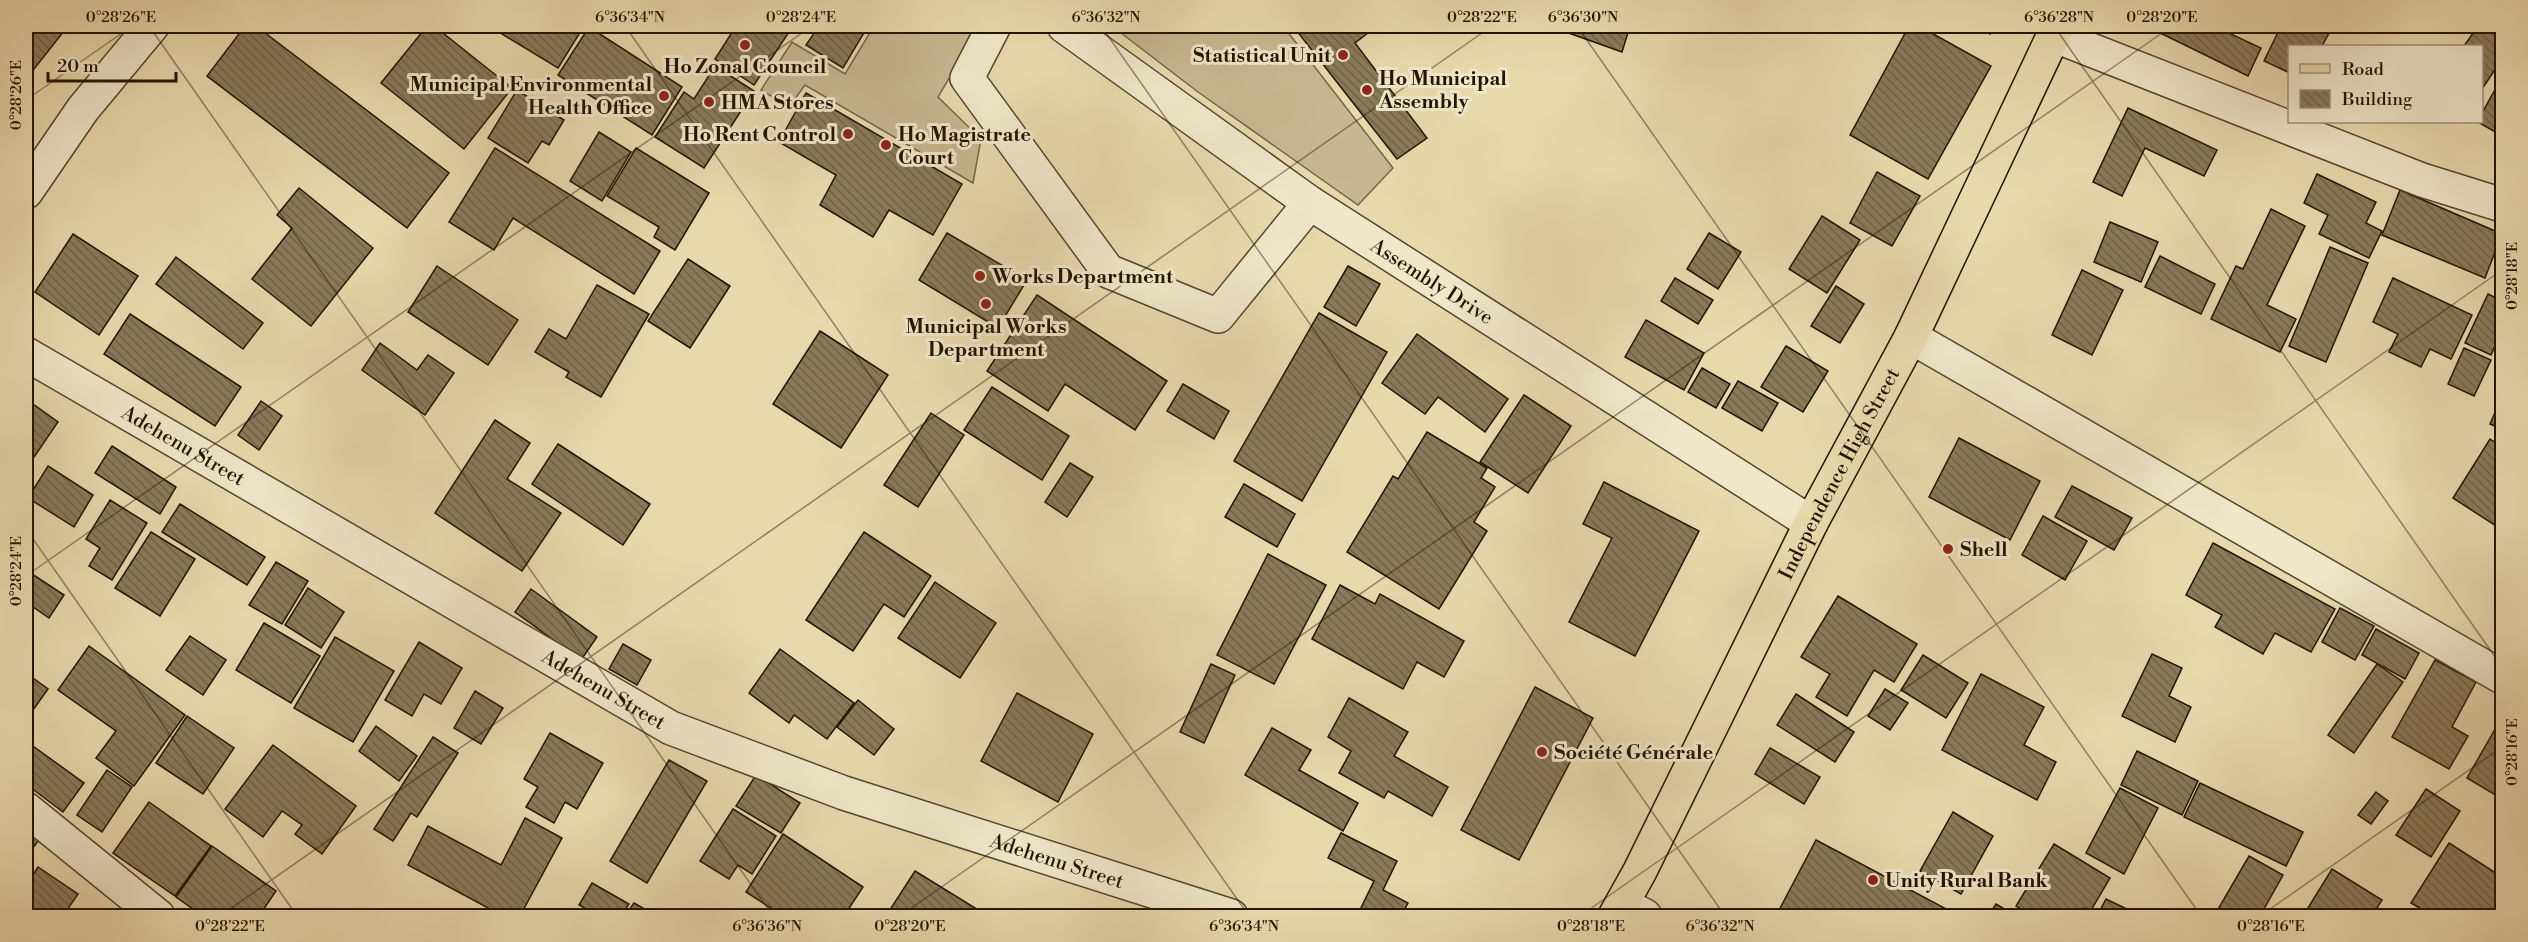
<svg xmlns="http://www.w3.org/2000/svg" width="2528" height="942" font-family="'Libre Bodoni',serif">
	<defs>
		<pattern id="building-back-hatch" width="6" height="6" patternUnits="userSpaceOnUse" patternTransform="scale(1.5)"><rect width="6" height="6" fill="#897a5a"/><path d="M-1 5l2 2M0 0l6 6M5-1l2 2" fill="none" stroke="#706348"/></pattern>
	</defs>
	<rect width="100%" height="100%" fill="#e8d9ad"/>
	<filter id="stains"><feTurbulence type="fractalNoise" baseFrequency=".00333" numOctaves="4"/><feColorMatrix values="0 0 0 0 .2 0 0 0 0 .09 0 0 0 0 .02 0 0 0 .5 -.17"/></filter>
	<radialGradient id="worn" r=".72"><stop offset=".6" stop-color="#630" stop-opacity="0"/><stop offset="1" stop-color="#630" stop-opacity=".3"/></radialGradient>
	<g fill="#c7b790" stroke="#756548" stroke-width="1.5">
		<path d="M874,26h106l-42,71 43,42 -8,44 -168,-98 -16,22 -28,-17 31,-48 53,32z"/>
		<path d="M1112,26h171l110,142 -35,37 -160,-113z"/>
	</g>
	<g fill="url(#building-back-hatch)" stroke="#231301" stroke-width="1.5">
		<path d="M26,26h42l-42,53z"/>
		<path d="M245,26h11l193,147 -42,55 -200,-152z"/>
		<path d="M427,26h7l78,62 -48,61 -83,-66z"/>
		<path d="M489,26h95l-26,42z"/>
		<path d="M736,26h57l-39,59 -39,-26z"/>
		<path d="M819,26h49l-25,42 -37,-23z"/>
		<path d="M1293,26h84l-22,17 72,95 -30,21z"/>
		<path d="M1549,26h81l-8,26z"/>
		<path d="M1909,26h10l72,40 -63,113 -78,-44z"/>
		<path d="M1978,26h18l-6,8z"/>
		<path d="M2146,26h68l47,22 -13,28z"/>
		<path d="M2281,26h52l-11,20h-32v27l-26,-12z"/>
		<path d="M2478,26h24v42l-4,-3 -16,24v-43h-18z"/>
		<path d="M589,27l93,60 -30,48 -94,-60z"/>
		<path d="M715,66l39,25 -50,77 -49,-31 29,-45 10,7z"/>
		<path d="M2501,79l1,1v56l-24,-14h4v-9z"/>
		<path d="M517,90l47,30 -15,25 -7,-4 -14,22 -40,-25z"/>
		<path d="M806,93l156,91 -29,51 -44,-25 -16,27 -53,-32 16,-30 -57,-33z"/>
		<path d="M2128,108l89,42 -13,26 -59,-28 -23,48 -29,-14z"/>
		<path d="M599,132l32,20 -29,49 -32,-20z"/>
		<path d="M495,148l165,103 -26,43 -121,-76 -19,32 -45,-28z"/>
		<path d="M636,148l73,45 -34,57 -21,-13 5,-10 -52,-31z"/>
		<path d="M1877,172l43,24 -28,50 -42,-23z"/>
		<path d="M2317,174l59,28 -10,21 16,8 -13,27 -50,-24 9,-19 -24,-12z"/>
		<path d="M299,188l74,60 -62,78 -59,-47 40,-51 -15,-13z"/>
		<path d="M2400,190l102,44 -17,44 -103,-43z"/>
		<path d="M2271,209l34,17 -38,79 29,14 -16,33 -69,-33 25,-53 7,3z"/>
		<path d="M1822,216l38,24 -33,53 -38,-24z"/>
		<path d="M2110,222l48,20 -17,40 -47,-20z"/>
		<path d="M947,233l80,47 -29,48 -79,-48z"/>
		<path d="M1709,233l32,19 -23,37 -31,-20z"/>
		<path d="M73,234l65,42 -39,59 -64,-43z"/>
		<path d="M2330,247l38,16 -42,99 -37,-16z"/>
		<path d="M2160,256l55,28 -14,30 -56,-27z"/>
		<path d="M176,257l87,66 -20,26 -87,-65z"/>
		<path d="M688,259l42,27 -40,62 -42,-27z"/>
		<path d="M437,266l81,54 -30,45 -80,-53z"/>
		<path d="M1348,266l32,18 -24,42 -32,-19z"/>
		<path d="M2082,270l41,20 -31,65 -40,-20z"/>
		<path d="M1675,278l38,22 -15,24 -37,-23z"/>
		<path d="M2393,278l79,37 -21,44 -21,-10 -9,18 -32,-15 9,-18 -25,-12z"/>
		<path d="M597,285l52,29 -48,83 -35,-20 3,-5 -34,-20 14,-23 17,10z"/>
		<path d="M1836,286l28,18 -24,39 -29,-17z"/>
		<path d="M2488,294l14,7v29l-11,25 -26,-12z"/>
		<path d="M1037,295l130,86 -32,49 -70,-46 -17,27 -61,-40z"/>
		<path d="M1319,313l68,39 -85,149 -68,-40z"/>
		<path d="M130,314l111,73 -26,39 -111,-72z"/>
		<path d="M1646,320l58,33 -20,37 -59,-33z"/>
		<path d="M820,331l68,44 -47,73 -68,-44z"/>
		<path d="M1417,334l91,65 -23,33 -47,-35 -13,17 -43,-31z"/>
		<path d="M380,343l37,27 11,-15 26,18 -29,42 -63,-45z"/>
		<path d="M1786,346l42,25 -25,41 -42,-25z"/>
		<path d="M2464,348l27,12 -17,36 -26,-12z"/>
		<path d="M1702,368l28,16 -14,24 -28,-16z"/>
		<path d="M1738,381l40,22 -16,28 -40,-23z"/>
		<path d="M1183,384l46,27 -15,28 -47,-28z"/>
		<path d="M992,387l77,49 -27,44 -78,-50z"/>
		<path d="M1524,395l47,31 -43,67 -48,-31z"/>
		<path d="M2502,396v33l-12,-5z"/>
		<path d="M26,399l32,23 -28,41 -4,-3z"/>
		<path d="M261,401l21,15 -23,34 -21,-15z"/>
		<path d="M931,413l33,22 -46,72 -34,-22z"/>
		<path d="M495,420l35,23 -23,36 54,34 -39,58 -87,-58z"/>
		<path d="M1427,432l60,36 -6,10 14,9 -21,35 13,9 -48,78 -92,-57 46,-76 5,3z"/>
		<path d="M1959,438l81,43 -30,59 -81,-43z"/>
		<path d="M2490,439l12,8v68l-6,11 -43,-28z"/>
		<path d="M558,444l92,60 -27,41 -91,-61z"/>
		<path d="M112,446l64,41 -16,27 -65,-41z"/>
		<path d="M1070,463l23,14 -26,40 -22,-15z"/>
		<path d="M48,466l45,29 -19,32 -46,-29z"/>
		<path d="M1604,482l95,49 -64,125 -66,-34 43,-84 -29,-14z"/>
		<path d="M1244,484l51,30 -18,33 -52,-30z"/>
		<path d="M2072,486l60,32 -18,32 -59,-33z"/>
		<path d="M110,500l37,23 -35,57 -23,-14 11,-18 -14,-9z"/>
		<path d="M180,504l85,53 -18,28 -85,-53z"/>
		<path d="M2043,516l44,25 -22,39 -43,-25z"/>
		<path d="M151,532l44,27 -35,57 -45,-28z"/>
		<path d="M864,532l67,44 -27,41 -20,-13 -31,47 -47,-31z"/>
		<path d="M2213,543l122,66 -24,43 -36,-19 -12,21 -48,-27 7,-12 -36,-20z"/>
		<path d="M1268,554l58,31 -52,99 -57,-29z"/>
		<path d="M276,562l32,19 -26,43 -33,-19z"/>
		<path d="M26,570l38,25 -15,23 -23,-16z"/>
		<path d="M935,582l61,41 -36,55 -62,-40z"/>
		<path d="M1340,585l35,19 5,-10 84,47 -20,36 -27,-15 -14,27 -91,-50z"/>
		<path d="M308,588l36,24 -23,36 -36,-23z"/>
		<path d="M531,589l66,48 -16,23 -66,-48z"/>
		<path d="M1838,596l79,48 -23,38 -20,-12 -27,46 -31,-19 14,-23 -29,-17z"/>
		<path d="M2340,608l34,18 -19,34 -33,-18z"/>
		<path d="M264,623l56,33 -29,47 -55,-33z"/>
		<path d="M2376,629l43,24 -14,26 -43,-24z"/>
		<path d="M190,636l36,24 -23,35 -37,-25z"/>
		<path d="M335,637l59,34 -41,71 -59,-34z"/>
		<path d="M419,642l43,26 -21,36 -17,-10 -12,22 -27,-16z"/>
		<path d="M623,644l28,16 -14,25 -28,-16z"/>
		<path d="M89,646l96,69 -51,71 -38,-28 20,-27 -58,-41z"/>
		<path d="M780,649l74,54 -27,36 -33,-24 -5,8 -40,-30z"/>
		<path d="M2152,654l30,14 -13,28 22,11 -16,35 -53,-26z"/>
		<path d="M1923,655l45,28 -22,35 -45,-28z"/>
		<path d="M2435,660l41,22 -24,45 16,9 -19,33 -57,-32z"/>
		<path d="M1211,664l24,11 -31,68 -24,-11z"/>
		<path d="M2377,664l26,18 -49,71 -26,-18z"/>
		<path d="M26,673l22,16 -20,28 -2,-2z"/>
		<path d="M1981,674l63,33 -20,38 32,17 -19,38 -95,-50z"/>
		<path d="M1535,687l58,31 -74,142 -58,-30z"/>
		<path d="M1885,689l23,14 -18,27 -22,-14z"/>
		<path d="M475,691l28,17 -22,36 -27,-16z"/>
		<path d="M1017,693l76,41 -35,68 -77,-41z"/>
		<path d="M1796,694l58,38 -19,30 -58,-37z"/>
		<path d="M1349,698l59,34 -14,24 54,31 -16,29 -44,-25 -4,7 -45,-25 12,-22 -23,-14z"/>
		<path d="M858,700l36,29 -20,26 -37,-28z"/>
		<path d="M187,716l47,32 -31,46 -47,-31z"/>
		<path d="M2502,717v82l-35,-21z"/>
		<path d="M376,726l41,30 -18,25 -40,-30z"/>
		<path d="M1272,728l39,22 -12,20 59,33 -15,28 -98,-56z"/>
		<path d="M550,733l53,30 -26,46 -12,-7 -11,21 -28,-16 12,-20 -14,-8z"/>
		<path d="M433,737l25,16 -41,64 -6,-4 -18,28 -19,-12z"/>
		<path d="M26,741l58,42 -21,29 -37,-28z"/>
		<path d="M273,745l83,61 -34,48 -27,-20 7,-9 -20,-14 -19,26 -38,-28z"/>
		<path d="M1770,748l50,29 -16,27 -49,-30z"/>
		<path d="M2137,751l61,30 -16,34 -61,-30z"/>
		<path d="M669,760l38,21 -60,102 -37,-22z"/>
		<path d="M107,770l25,17 -30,45 -25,-17z"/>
		<path d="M756,775l44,28 -19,30 -45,-27z"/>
		<path d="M2200,783l103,49 -17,34 -102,-49z"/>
		<path d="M2120,788l38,20 -34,66 -38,-21z"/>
		<path d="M2426,789l34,22 -29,46 -35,-22z"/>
		<path d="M2376,792l12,9 -17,23 -13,-9z"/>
		<path d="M149,802l62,44 -36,50 -62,-43z"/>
		<path d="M733,809l43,27 -24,38 -14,-9 -9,14 -29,-18z"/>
		<path d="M1953,812l40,24 -32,58 -41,-23z"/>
		<path d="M525,818l37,20 -42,78h-17l-95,-51 20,-39 73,39z"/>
		<path d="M26,830l13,10 -13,17z"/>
		<path d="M1341,833l56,28 -14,29 25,13 -7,13h-44l17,-35 -46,-23z"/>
		<path d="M783,834l80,53 -19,29h-40l-9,-5 -3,5h-9l-37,-24z"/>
		<path d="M1816,840l136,72 -2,4h-174z"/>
		<path d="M2449,843l53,34v39h-69l-22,-13z"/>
		<path d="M2054,844l56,34 -20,34 -6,-4 -5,8h-47l-16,-10z"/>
		<path d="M212,846l64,45 -17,25h-56l-27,-19z"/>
		<path d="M2249,856l34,19 -23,41h-33l-10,-5z"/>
		<path d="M38,867l40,27 -15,22h-27l-10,-7v-23z"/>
		<path d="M2332,869l50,31 -10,16h-69z"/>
		<path d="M915,871l73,45h-102z"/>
		<path d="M592,883l37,21 -8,12h-22l-20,-11z"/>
		<path d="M2106,899l35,17h-44z"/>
		<path d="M634,903l23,13h-32z"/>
		<path d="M1996,904l20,12h-28z"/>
	</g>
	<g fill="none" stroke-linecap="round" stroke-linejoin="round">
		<g stroke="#54442c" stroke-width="36">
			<g id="minor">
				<path d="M994,26l-27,52 141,193 110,45 92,-113"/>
				<path id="s1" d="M1064,26l246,177 501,320"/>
				<path d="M2053,35l369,145 80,25"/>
				<path d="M26,192l57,-83 69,-83"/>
				<path d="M1911,337l591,340"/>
				<path id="s2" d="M26,354l645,374 173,65 387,123"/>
				<path d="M26,809l132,107"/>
				<path d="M1622,904l23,12"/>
			</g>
		</g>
		<g stroke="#231301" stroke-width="36">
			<g id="major">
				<path id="s3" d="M1615,916l25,-45 171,-348 100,-186 147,-311"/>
			</g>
		</g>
		<use href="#minor" stroke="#f0e6ca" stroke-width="33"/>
		<use href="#major" stroke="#e8d9ad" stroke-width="33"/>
	</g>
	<path fill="none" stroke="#231301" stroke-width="1.5" stroke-opacity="0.45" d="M149,26l624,890M625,26l624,890M1101,26l624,890M1577,26l624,890M2054,26l448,641M26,100l106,-74M26,529l271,387M26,576l786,-550M220,916l1272,-890M900,916l1272,-890M1580,916l922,-646M2260,916l242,-169"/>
	<g fill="#8f2418" stroke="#f0e6ca" stroke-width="2">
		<circle cx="745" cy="45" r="6"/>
		<circle cx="1343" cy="55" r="6"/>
		<circle cx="1367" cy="90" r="6"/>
		<circle cx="664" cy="96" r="6"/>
		<circle cx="709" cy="102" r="6"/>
		<circle cx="848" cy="134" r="6"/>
		<circle cx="886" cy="145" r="6"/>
		<circle cx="980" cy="276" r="6"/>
		<circle cx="986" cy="304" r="6"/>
		<circle cx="1948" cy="549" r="6"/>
		<circle cx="1542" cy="752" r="6"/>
		<circle cx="1873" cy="880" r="6"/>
	</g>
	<g text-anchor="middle" stroke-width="6" stroke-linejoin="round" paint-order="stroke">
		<g font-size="20" font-weight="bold" fill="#231301" stroke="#f0e6ca" text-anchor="start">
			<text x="1331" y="62" text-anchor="end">Statistical Unit</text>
			<text x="745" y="73" text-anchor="middle">Ho Zonal Council</text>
			<text x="1379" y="85">Ho Municipal<tspan x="1379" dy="23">Assembly</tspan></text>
			<text x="652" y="91" text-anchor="end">Municipal Environmental<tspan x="652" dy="23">Health Office</tspan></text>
			<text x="721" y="109">HMA Stores</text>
			<text x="836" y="141" text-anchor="end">Ho Rent Control</text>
			<text x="898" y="141">Ho Magistrate<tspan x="898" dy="23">Court</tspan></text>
			<text x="992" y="283">Works Department</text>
			<text x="986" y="333" text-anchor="middle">Municipal Works<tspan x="986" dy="23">Department</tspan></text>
			<text x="1960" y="556">Shell</text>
			<text x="1554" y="759">Société Générale</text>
			<text x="1885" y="887">Unity Rural Bank</text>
		</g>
		<g font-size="20" fill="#231301" stroke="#f0e6ca">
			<text dy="7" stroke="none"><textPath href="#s1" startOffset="448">Assembly Drive</textPath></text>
			<text dy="7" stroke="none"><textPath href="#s2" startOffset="182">Adehenu Street</textPath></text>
			<text dy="7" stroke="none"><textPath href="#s3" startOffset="496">Independence High Street</textPath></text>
			<text dy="7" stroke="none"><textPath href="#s2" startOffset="668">Adehenu Street</textPath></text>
			<text dy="7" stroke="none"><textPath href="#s2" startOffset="1154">Adehenu Street</textPath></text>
		</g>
	</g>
	<rect width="2528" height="942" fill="none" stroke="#e8d9ad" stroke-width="66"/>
	<rect x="2288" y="45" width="195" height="78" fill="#f0e6ca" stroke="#9e927a" stroke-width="1.5"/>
	<rect x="2300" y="64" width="30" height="9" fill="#e8d9ad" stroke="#9e927a" stroke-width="1.5"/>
	<text x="2342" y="75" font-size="18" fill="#231301">Road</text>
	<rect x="2300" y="90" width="30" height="18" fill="url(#building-back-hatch)" stroke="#9e927a" stroke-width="1.5"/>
	<text x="2342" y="105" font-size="18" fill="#231301">Building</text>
	<path d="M48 72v9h128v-9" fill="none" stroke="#231301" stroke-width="3"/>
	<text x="57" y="72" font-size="18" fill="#231301" stroke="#f0e6ca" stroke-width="4.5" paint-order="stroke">20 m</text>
	<rect x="33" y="33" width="2462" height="876" fill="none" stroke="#231301" stroke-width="2"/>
	<g font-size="15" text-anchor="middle" fill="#231301">
		<text x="121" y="22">0°28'26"E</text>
		<text x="630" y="22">6°36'34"N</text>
		<text x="801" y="22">0°28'24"E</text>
		<text x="1106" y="22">6°36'32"N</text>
		<text x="1482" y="22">0°28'22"E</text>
		<text x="1583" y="22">6°36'30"N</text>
		<text x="2059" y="22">6°36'28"N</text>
		<text x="2162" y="22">0°28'20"E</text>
		<text transform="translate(16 95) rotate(-90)" y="5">0°28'26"E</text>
		<text transform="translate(2512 276) rotate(-90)" y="5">0°28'18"E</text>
		<text transform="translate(16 571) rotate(-90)" y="5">0°28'24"E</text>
		<text transform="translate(2512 752) rotate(-90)" y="5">0°28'16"E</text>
		<text x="230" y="931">0°28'22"E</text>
		<text x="767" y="931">6°36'36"N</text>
		<text x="910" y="931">0°28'20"E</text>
		<text x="1244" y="931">6°36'34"N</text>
		<text x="1591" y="931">0°28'18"E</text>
		<text x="1720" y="931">6°36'32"N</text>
		<text x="2271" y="931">0°28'16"E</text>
	</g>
	<rect width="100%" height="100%" filter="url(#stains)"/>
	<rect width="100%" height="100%" fill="url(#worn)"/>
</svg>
